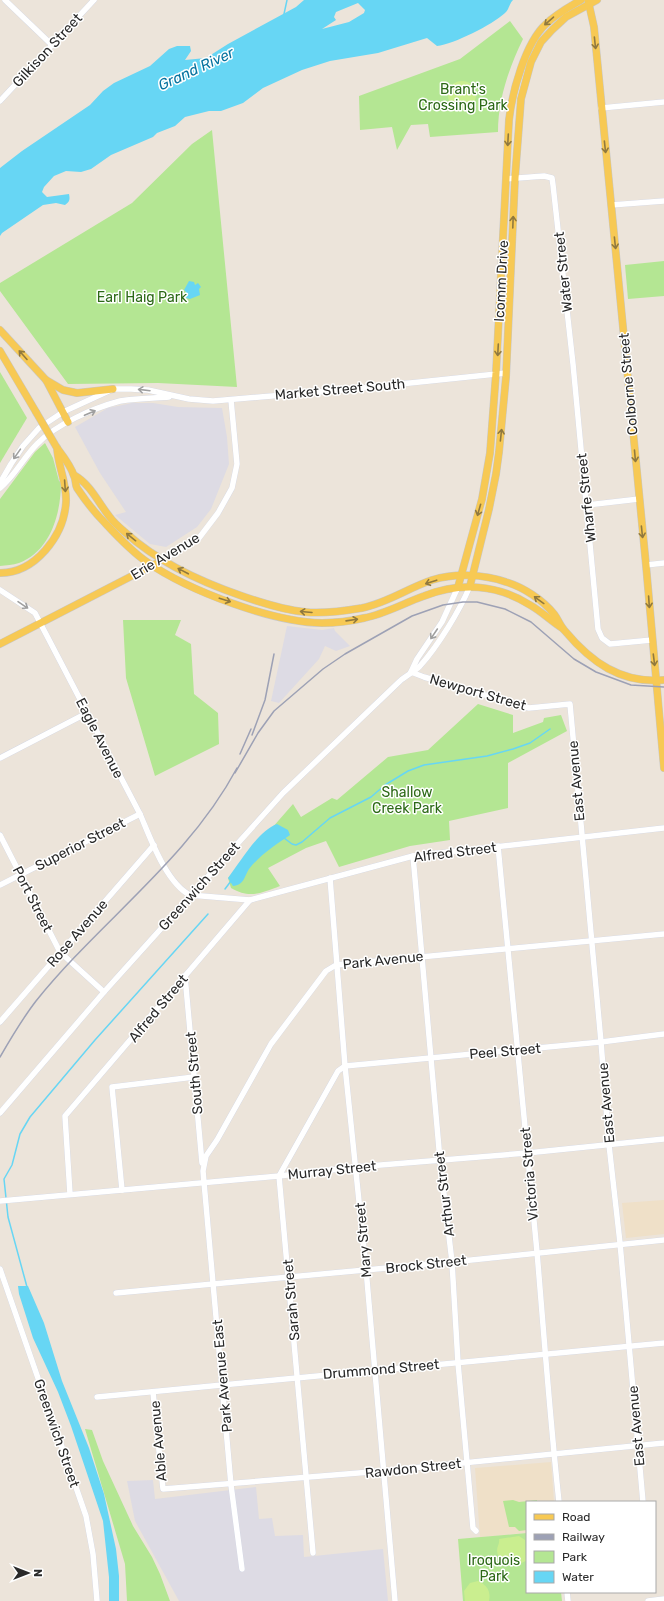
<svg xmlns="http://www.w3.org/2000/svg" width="664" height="1601" font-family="Rubik,sans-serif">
	<rect width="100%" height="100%" fill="#ece4da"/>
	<g fill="#dddbe4">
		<path d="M132,403h21l25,4 44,1 5,29 2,27 -18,45 -14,18 -31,20 -16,-3 -35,-29 11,-3 -26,-39 -25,-46 33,-19z"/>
		<path d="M287,626l35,4 12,-2 1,3 15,15 -14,5 -11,-5 -6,13 -40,44 -8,-2z"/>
		<path d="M153,1480l2,19 101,-12 3,32 13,-1 3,18 28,-1 1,22 79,-8 5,52h-209l-44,-80 -8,-40z"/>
	</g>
	<g fill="#efe0c8">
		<path d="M664,1200v34l-38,4 -4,-35z"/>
		<path d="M551,1462l3,40h-27v31l-47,4 -5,-69z"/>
	</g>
	<g fill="#b4e693">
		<path d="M510,21l13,18c-14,29 -25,60 -25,93l-68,5 -2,-13 -17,1 -14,25 -5,-23 -32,3 -1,-34 101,-37z"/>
		<path d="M212,130l25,257 -79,-4 -90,1 -68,-93v-8l132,-80 60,-59z"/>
		<path d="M664,261v35l-36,3 -3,-34z"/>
		<path d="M0,372l27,46 -27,45z"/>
		<path d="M45,443l8,15 6,23 2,1c0,31 -10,69 -42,81 -6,2 -13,2 -19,3v-67l35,-47z"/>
		<path d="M123,620h58l-6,15 16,9 3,50 24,19 1,31 -64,32 -29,-98z"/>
		<path d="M478,704l35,11v18l30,-11 1,-4 17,-3 6,16 -59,32v45l-59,13 1,19 -40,6 -71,21 -13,-26 -20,7 -38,20 12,18c-19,7 -30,13 -49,2l-3,-10 65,-74 8,13 31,-19 5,2 51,-43 40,-7z"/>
		<path d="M85,1429l7,1 11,31 30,65 19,31 8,17 10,27h-43l-2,-37z"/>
		<path d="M513,1500l6,2 18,-2v2h-10v28l-8,1 -4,-4h-6l-6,-26z"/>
		<path d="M527,1533v59h34l1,9h-99l-5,-62z"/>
	</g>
	<g fill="#caee8f">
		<circle cx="462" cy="95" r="14"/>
		<path d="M519,1536l6,4 1,21c-4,1 -8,5 -11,5 -9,1 -17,-7 -18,-15 0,-5 3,-8 2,-12z"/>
		<path d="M478,1581c9,4 13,10 11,20h-24l-1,-10 6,-8z"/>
	</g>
	<g fill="#67d6f4" fill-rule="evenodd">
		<path d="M304,0h209c-4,4 -4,10 -8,13 -13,12 -51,31 -68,33l-10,-8 -49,15 -48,8 -28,9 -39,18 -20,15 -22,8h-12l-24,6 -10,9 -18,7 -4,4 -42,18 -20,14 -10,3 -15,-1 -12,5 -10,11 -2,5 5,5 22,-3c1,5 1,8 -4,11l-9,-2 -13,2 -41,28 -2,3v-68l22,-17 68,-46 13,-14 11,-8 36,-17 19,-17 8,-3h13l1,5 -6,9 21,-2 22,-14 68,-37zM358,3l7,7 -1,3 -15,9 -27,7 14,-9 -2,-3 2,-5z"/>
		<path d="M189,281l5,1 1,3 3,-2 3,4 -2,2 1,6 -10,4 -4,-1v-6l-2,-2z"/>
		<path d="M277,824l11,6 2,5c-15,10 -30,20 -41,34 -5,8 -5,16 -16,17l-5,-8c13,-17 30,-47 49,-54z"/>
		<path d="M18,1286h10l16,37 18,58 27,67 15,46 12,55 3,27v25h-10v-24l-6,-56 -32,-95 -13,-34 -25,-54 -14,-44z"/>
	</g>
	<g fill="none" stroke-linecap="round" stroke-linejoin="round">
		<g stroke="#67d6f4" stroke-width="1.5">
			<path d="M284,14l3,-14"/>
			<path d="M284,838l8,6 4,1 6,-3 28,-24 41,-21 14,-12 23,-14 16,-6 63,-9 26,-7 17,-6 20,-14"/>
			<path d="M225,889l6,-8"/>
			<path d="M27,1287l-19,-70 -4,-38 8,-14 8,-31 10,-17 65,-77 113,-126"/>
		</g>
		<g stroke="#cfd4e3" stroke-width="6">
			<g id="minor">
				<path d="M5,0l47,45"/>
				<path d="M0,101l94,-101"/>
				<path d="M601,108l63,-6"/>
				<path d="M506,179l38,-3 8,2 1,7 20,179 25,265 4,9 8,6 42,-4"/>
				<path d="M611,205l53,-4"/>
				<path d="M0,483l11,-19 12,-18 16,-18 24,-16 50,-23h18l17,1 41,9 24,2 130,-11 163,-17"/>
				<path d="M0,488c15,-12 23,-30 37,-44 19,-20 57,-36 83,-43 16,-3 33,-3 49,-4"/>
				<path d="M587,505l52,-6"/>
				<path d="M162,560l37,-22 19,-25 14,-25 5,-24 -6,-64"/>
				<path d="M646,565l18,-2"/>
				<path d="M0,590l35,23 105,201c10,23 26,69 50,81l60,5"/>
				<path d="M411,672l13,5 105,31 41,-4 31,338 8,103 11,98 23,259"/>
				<path d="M411,672l6,-13 25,-37 16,-35"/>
				<path d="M0,758l87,-45"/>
				<path d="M0,835l60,117 44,40"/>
				<path d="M498,846c12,136 27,270 39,406 7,83 13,167 22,250"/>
				<path d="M413,856l27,304 12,102 6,101 15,165 3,3"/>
				<path d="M330,878l15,188 21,203 29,332"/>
				<path d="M0,885l140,-71"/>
				<path d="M185,976l17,187"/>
				<path d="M0,1022l154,-177"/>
				<path d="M0,1113l104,-121 179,-199 117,-112c6,-5 15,-10 20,-15 18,-20 40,-56 50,-80"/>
				<path d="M122,1190l-10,-103 82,-10"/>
				<path d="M70,1194l-5,-78 185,-216 163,-44 251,-28"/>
				<path d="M0,1201l279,-25 77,-9 171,-14 137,-14"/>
				<path d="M0,1269l86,247 7,38 4,47"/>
				<path d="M116,1293l336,-31 212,-22"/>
				<path d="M153,1392l10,97 220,-18 281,-28"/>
				<path d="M97,1397l567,-54"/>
				<path d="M313,1553l-34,-377 59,-105 7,-5 256,-24 63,-8"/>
				<path d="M242,1569l-11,-84 -28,-314 3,-15 11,-16 54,-96 55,-73 10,-6 328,-31"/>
				<path d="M567,1592l1,9"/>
				<path d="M648,1601l16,-2"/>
			</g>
		</g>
		<g stroke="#c7c7c7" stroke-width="8">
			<g id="major">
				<path d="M588,0l6,27 52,538 18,203"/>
				<path d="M0,330l46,50 22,42"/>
				<path d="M0,351l36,61"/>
				<path d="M46,380l17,10 14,3 36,-4"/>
				<path d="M57,448c6,8 14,18 17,28 2,4 1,8 3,12 8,12 18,25 28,35 13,14 27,29 42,39 42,29 125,60 175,61 14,0 29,-2 42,-5 21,-4 40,-15 60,-22 36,-14 73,-12 106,9 11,6 21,16 32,23"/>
				<path d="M74,475c16,9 24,27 35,41 5,7 11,12 17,17 33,30 75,49 116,63 20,7 41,14 63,16 18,2 39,-1 57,-4 25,-5 46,-20 70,-28 23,-7 51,-6 74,2 17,5 37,18 48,32 4,5 6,12 11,17 26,31 56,53 99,49"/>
				<path d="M0,573c35,0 64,-37 66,-71 1,-19 -8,-36 -9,-54"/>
				<path d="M470,586l19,-77 7,-35 3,-22 7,-75 9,-199 6,-79 10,-37 10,-20 11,-12 14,-13 31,-17"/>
				<path d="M458,587l24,-88 8,-46 6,-80 13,-253c3,-27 16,-77 37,-96 10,-10 23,-17 35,-24"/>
				<path d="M0,644l155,-80"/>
			</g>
		</g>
		<use href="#minor" stroke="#fff" stroke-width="5.5"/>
		<use href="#major" stroke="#f7c954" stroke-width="7"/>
		<g stroke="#9da1b5" stroke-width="1.5">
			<path d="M252,735l13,-35 9,-46"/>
			<path d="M240,754l11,-25"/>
			<path d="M235,773l23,-40 16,-22 49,-42 22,-15 67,-38 31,-11 20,-3h14l28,7 26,13 43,37 22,13 35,13 33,2"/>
			<path d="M0,1057c11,-19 22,-38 36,-56 64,-80 152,-141 201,-233"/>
		</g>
		<g stroke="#c7c7c7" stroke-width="8" stroke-linecap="butt">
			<path id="major-bridge" d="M36,412l21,36"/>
		</g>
		<use href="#major-bridge" stroke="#f7c954" stroke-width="7"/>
	</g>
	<defs><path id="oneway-shaft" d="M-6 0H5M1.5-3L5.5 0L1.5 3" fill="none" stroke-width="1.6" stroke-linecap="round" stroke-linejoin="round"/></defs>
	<g stroke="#90793e">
		<use href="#oneway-shaft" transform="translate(549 21) rotate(139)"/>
		<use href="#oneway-shaft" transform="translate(595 43) rotate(84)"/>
		<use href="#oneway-shaft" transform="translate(508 140) rotate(93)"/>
		<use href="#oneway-shaft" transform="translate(605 147) rotate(84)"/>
		<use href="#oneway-shaft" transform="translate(513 222) rotate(-88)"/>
		<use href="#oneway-shaft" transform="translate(615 243) rotate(84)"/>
		<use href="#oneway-shaft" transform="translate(498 350) rotate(93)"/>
		<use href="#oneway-shaft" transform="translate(23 355) rotate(-132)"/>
		<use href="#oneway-shaft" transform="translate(501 435) rotate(-84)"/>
		<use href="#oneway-shaft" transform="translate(635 456) rotate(85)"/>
		<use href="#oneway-shaft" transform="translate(65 486) rotate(86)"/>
		<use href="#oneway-shaft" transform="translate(479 510) rotate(106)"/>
		<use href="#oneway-shaft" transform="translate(642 532) rotate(84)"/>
		<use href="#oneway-shaft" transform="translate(131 537) rotate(-141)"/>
		<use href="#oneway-shaft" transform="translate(183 571) rotate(-152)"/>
		<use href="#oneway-shaft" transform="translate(431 582) rotate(162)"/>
		<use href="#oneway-shaft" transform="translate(225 600) rotate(18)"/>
		<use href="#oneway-shaft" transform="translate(539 600) rotate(-144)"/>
		<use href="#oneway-shaft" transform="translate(649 602) rotate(86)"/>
		<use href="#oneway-shaft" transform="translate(306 612) rotate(-175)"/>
		<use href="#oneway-shaft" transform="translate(352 620) rotate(-8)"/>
		<use href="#oneway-shaft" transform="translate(654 660) rotate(83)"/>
	</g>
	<g stroke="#9f9f9f">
		<use href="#oneway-shaft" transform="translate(144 390) rotate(-173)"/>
		<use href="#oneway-shaft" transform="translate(90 413) rotate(-23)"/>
		<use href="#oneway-shaft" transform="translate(17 454) rotate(125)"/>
		<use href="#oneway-shaft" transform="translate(23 605) rotate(34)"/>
		<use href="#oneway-shaft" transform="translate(434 634) rotate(124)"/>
	</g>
	<g text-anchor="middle" stroke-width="3" stroke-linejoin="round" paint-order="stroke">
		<g font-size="14" fill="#292929" stroke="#fff">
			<text transform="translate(47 50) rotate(-47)" y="5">Gilkison Street</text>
			<text transform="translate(563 272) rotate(-96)" y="5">Water Street</text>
			<text transform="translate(501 281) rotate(-87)" y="5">Icomm Drive</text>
			<text transform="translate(628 384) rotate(-95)" y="5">Colborne Street</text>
			<text transform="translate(340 389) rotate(-5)" y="5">Market Street South</text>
			<text transform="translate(586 498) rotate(-96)" y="5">Wharfe Street</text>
			<text transform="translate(165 556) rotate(-31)" y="5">Erie Avenue</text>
			<text transform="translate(478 692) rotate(16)" y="5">Newport Street</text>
			<text transform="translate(100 738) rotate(63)" y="5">Eagle Avenue</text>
			<text transform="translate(576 781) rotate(-95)" y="5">East Avenue</text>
			<text transform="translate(80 844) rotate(-27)" y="5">Superior Street</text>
			<text transform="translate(455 852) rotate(-7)" y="5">Alfred Street</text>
			<text transform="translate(199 886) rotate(-48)" y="5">Greenwich Street</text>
			<text transform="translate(33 899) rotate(63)" y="5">Port Street</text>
			<text transform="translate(77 933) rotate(-49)" y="5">Rose Avenue</text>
			<text transform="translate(383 960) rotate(-6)" y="5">Park Avenue</text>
			<text transform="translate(158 1008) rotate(-50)" y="5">Alfred Street</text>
			<text transform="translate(505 1051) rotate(-5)" y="5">Peel Street</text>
			<text transform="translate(194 1073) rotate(-95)" y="5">South Street</text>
			<text transform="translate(606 1103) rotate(-95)" y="5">East Avenue</text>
			<text transform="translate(332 1170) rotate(-6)" y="5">Murray Street</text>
			<text transform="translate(529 1174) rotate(-95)" y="5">Victoria Street</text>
			<text transform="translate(444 1194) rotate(-97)" y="5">Arthur Street</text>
			<text transform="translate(363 1240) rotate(-95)" y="5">Mary Street</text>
			<text transform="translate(426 1264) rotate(-6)" y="5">Brock Street</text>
			<text transform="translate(291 1300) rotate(-95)" y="5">Sarah Street</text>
			<text transform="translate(381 1369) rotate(-5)" y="5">Drummond Street</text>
			<text transform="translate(222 1376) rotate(-95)" y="5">Park Avenue East</text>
			<text transform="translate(636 1426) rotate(-95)" y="5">East Avenue</text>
			<text transform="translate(57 1433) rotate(71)" y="5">Greenwich Street</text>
			<text transform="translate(158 1441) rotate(-95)" y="5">Able Avenue</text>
			<text transform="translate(413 1468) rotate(-6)" y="5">Rawdon Street</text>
		</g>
		<g font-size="14" fill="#2c6916" stroke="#fff">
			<text x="463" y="94">Brant's<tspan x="463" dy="16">Crossing Park</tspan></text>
			<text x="142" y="302">Earl Haig Park</text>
			<text x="407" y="797">Shallow<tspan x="407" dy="16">Creek Park</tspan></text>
			<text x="494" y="1565">Iroquois<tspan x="494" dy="16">Park</tspan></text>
		</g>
		<g font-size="15" font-style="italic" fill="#07739f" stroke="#fff">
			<text transform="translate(196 69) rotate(-25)" y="5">Grand River</text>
		</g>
	</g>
	<rect x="526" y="1501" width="130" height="92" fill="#ffffff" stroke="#a9a9a9"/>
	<rect x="534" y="1514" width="20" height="6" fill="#f7c954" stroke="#a9a9a9"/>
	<text x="562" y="1521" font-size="12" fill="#292929">Road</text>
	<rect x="534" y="1534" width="20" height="6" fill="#9da1b5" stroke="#a9a9a9"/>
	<text x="562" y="1541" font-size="12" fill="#292929">Railway</text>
	<rect x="534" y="1551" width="20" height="12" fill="#b4e693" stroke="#a9a9a9"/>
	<text x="562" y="1561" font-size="12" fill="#292929">Park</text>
	<rect x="534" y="1571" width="20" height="12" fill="#67d6f4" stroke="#a9a9a9"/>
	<text x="562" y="1581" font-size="12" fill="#292929">Water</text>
	<g transform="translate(28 1573) rotate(90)" stroke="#ffffff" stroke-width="3" paint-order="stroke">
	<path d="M0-3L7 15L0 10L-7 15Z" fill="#292929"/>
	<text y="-6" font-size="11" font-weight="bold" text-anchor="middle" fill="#292929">N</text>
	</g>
</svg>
